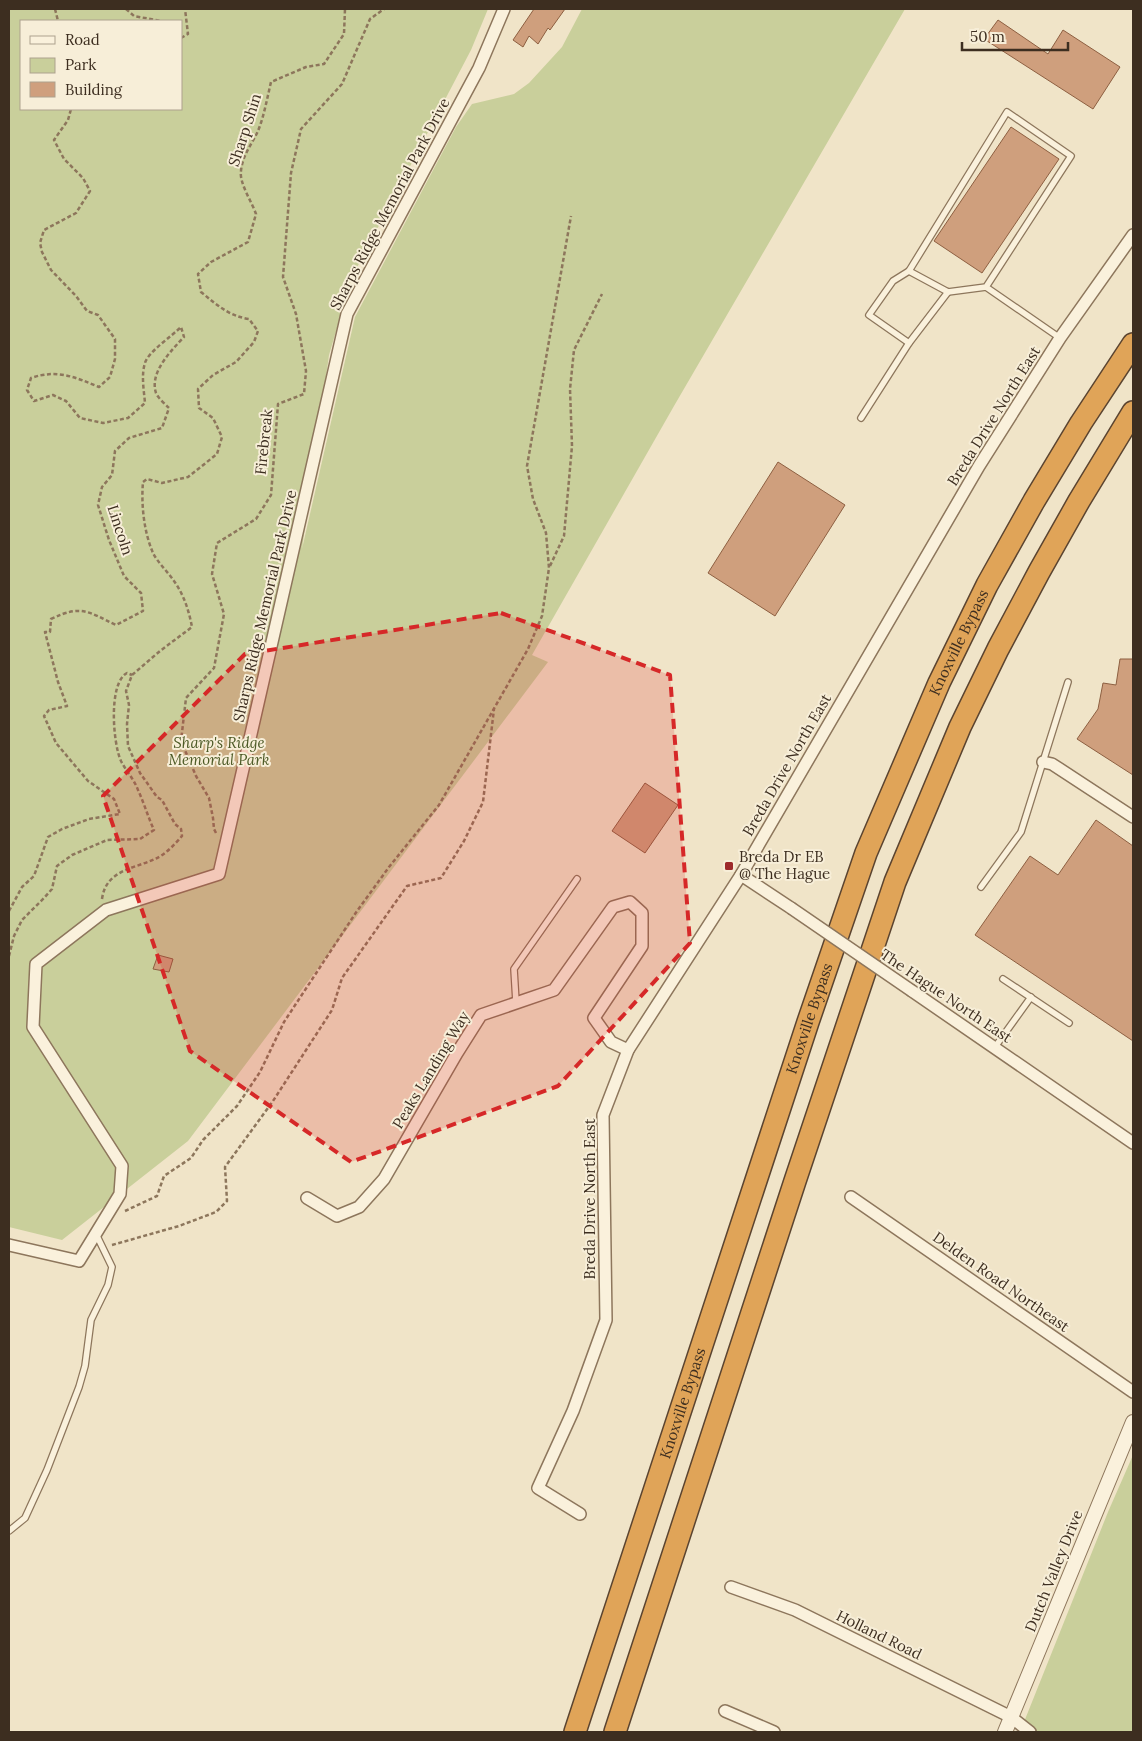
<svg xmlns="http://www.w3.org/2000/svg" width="1142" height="1741" font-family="Lora,serif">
	<rect width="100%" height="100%" fill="#f0e4c8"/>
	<g fill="#c9cf9b" fill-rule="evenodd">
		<path d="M9,9h479l-17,41 -119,227 -23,78 -27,194 53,-232 101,-190 16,-23 42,-10 15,-11 33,-36 20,-38h323l-231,397 -142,249 16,7 -360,479 -126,99 -53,-13zM21,21h160v88h-160z"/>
		<path d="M1133,1455v277h-113l88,-220z"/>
	</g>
	<g fill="#cf9f7d" stroke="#8d5f41">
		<path d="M534,9h31l-15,21 -2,-2 -10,16 -9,-8 -6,11 -10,-7z"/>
		<path d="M998,20l50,34 15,-24 57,37 -27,42 -109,-70z"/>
		<path d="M1011,127l48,32 -77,114 -48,-32z"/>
		<path d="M778,462l67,43 -70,111 -67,-43z"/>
		<path d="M1120,659h13v116l-56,-36 21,-30 5,-26 13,2z"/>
		<path d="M645,783l33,22 -33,48 -33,-22z"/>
		<path d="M1096,820l37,26v195l-158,-106 55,-79 28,19z"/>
		<path d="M158,955l15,4 -4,13 -16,-3z"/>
	</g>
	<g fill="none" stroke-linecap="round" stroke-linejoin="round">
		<g stroke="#8d765c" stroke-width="8">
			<g id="service">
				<path d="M909,271l-16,10 -24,34 40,28"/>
				<path d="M986,287l-38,5 -39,-21 98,-159 64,44 -85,131 74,51"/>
				<path d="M861,418l48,-75 39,-51"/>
				<path d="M981,887l40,-55 47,-150"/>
				<path d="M1003,979l66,44"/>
				<path d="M516,1002l-2,-33 63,-90"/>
				<path d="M995,1047l36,-50"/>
				<path d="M9,1531l16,-13 22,-48 32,-83 6,-21 6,-46 17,-35 4,-18 -16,-33"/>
			</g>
		</g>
		<g stroke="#8d765c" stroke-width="14">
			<g id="minor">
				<path d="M1043,762l9,2 81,53"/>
				<path d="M741,875l50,33"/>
				<path d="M912,991l221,152"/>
				<path d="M851,1197l282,195"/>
				<path d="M307,1198l30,18 22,-9 25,-28 73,-126 24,-38 73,-25 59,-83 17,-5 12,11v33l-48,72 17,24 17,8"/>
				<path d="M9,1245l70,16 41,-67 2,-28 -89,-139 3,-63 70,-54 113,-36 128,-560 132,-246 25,-59"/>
				<path d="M580,1514l-42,-26 35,-77 33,-91 -3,-205 25,-65 113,-175 238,-409 81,-128 73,-103"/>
				<path d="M731,1587l64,23 216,107 19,15"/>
				<path d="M725,1711l49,21"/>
			</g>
		</g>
		<g stroke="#8d765c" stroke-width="16">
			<path id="tertiary" d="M1005,1732l128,-310"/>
		</g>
		<g stroke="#5b4430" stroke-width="24">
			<g id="motorway">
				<path id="s1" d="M575,1732l233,-710 58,-169 73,-170 48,-98 47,-84 47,-78 52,-79"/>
				<path d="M615,1732l180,-551 100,-299 65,-155 38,-78 41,-77 40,-71 54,-89"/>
			</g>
		</g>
		<g stroke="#8d765c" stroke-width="2.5" stroke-dasharray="4 2.5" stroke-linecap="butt">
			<path d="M55,9l3,12"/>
			<path d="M126,9l8,7 27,5"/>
			<path d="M181,38l7,-4 -3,-25"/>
			<path d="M550,566l14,-30 8,-90 -2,-57 4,-39 28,-56"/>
			<path d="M216,833l-2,-4 -1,-11 -4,-20 -13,-22 -15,-35 5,-43 28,-30 10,-54 -12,-40 5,-31 39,-24 15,-24 7,-91 26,-10 2,-23 -10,-57 -13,-37 8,-104 10,-44 41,-45 28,-65 14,-10"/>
			<path d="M102,899c4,-29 31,-30 53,-40 10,-4 20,-15 27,-23l-1,-7 -6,-5 -13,-24 -5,-3 -17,-24 -12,-27 -1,-22 2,-19 -3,-14 6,-16 28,-24 32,-24c-3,-16 -8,-32 -18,-46 -6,-9 -16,-18 -21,-28 -9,-21 -12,-48 -10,-71l4,-3 15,4 26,-6 29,-23 5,-17 -9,-19 -14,-10 -1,-19 15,-14 23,-13 18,-20 4,-11 -9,-12c-20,-3 -32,-14 -48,-27l-3,-18 13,-12 37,-20 8,-28c-4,-12 -17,-31 -15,-43 1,-15 11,-27 17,-40 6,-15 9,-32 13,-49l35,-15 18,-3 20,-30 1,-25"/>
			<path d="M9,911l13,-24 12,-11 14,-39 14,-8 27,-10 31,-5 -6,-15 -26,-18 -32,-38 -12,-27 5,-6 18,-4 -9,-24 -13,-50h5l1,-13c31,-15 37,-7 65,6l27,-14 -2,-18 -17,-17 -15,-36 -11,-35 4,-18 10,-12 3,-24 14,-13 33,-10 7,-20c-4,-4 -11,-10 -13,-15 -7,-21 16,-43 28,-56l-3,-10c-9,9 -33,25 -36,36 -4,12 -1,28 0,40l-17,15 -25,5 -23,-5 -14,-17 -13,-6 -19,6 -7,-11 4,-12c26,-9 44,-1 68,9l11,-10 5,-18v-20l-17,-24 -11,-4 -11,-15 -25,-26 -9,-18 -2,-9 4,-13 32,-17 14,-22 -7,-13 -19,-19 -10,-19 14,-20 3,-11"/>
			<path d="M9,956l5,-20 8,-16 22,-22 8,-9 5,-23 15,-11 35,-15 33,-1 14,-9c-6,-13 -10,-27 -16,-40 -4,-11 -12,-19 -17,-29 -8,-17 -13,-78 6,-88l5,2"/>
			<path d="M125,1211l32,-15 7,-20 27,-18 12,-18 34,-34 23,-34 24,-50 73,-111 32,-44 50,-62 89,-156 14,-33 7,-48 -3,-35 -13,-34 -6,-33 44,-250"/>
			<path d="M112,1245l67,-19 37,-14 11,-11 -2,-34 48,-66 59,-91 10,-32 65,-92 34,-8 23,-37 19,-39 11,-93"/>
		</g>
		<use href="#service" stroke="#faf1dc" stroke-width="5.5"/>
		<use href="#minor" stroke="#faf1dc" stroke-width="11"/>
		<use href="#tertiary" stroke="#faf1dc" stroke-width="14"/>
		<use href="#motorway" stroke="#e0a458" stroke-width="21"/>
		<g stroke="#8d765c" stroke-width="14" stroke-linecap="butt">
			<path id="minor-bridge" d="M791,908l121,83"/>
		</g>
		<use href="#minor-bridge" stroke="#faf1dc" stroke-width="11"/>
	</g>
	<path fill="#d62828" fill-opacity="0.2" stroke="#d62828" stroke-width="4" stroke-dasharray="10 6" stroke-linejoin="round" d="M501,613l169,62 20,268 -132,143 -207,76 -161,-111 -87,-255 142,-142z"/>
	<rect fill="#9e2a2b" stroke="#f7eed8" stroke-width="2" x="724" y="861" width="10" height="10" rx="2.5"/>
	<g text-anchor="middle" stroke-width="4" stroke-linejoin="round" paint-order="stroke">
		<g font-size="15" fill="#3d2e20" stroke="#f7eed8">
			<text transform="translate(245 130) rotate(-72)" y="5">Sharp Shin</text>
			<text transform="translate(390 204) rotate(-62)" y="5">Sharps Ridge Memorial Park Drive</text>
			<text transform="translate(994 416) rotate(-58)" y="5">Breda Drive North East</text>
			<text transform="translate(264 442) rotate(-84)" y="5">Firebreak</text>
			<text transform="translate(120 530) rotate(72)" y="5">Lincoln</text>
			<text transform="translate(265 606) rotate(-77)" y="5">Sharps Ridge Memorial Park Drive</text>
			<text dy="5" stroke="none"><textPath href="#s1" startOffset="1156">Knoxville Bypass</textPath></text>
			<text transform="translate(787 765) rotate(-60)" y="5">Breda Drive North East</text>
			<text transform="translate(946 996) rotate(34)" y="5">The Hague North East</text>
			<text dy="5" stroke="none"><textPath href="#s1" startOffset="751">Knoxville Bypass</textPath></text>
			<text transform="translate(431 1070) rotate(-59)" y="5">Peaks Landing Way</text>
			<text transform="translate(590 1199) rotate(-90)" y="5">Breda Drive North East</text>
			<text transform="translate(1001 1282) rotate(35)" y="5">Delden Road Northeast</text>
			<text dy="5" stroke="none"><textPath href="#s1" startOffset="346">Knoxville Bypass</textPath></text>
			<text transform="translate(1054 1571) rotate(-68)" y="5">Dutch Valley Drive</text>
			<text transform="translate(879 1635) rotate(26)" y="5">Holland Road</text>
		</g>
		<g font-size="15" font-style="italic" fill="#4d5a26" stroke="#f7eed8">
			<text x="219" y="748">Sharp's Ridge<tspan x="219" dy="17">Memorial Park</tspan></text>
		</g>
		<g font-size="15" fill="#3d2e20" stroke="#f7eed8" text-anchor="start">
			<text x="739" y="862">Breda Dr EB<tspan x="739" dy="17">@ The Hague</tspan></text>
		</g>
	</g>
	<rect width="1142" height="1741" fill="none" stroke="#3d2e20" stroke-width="20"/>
	<rect x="20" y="20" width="162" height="90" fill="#f7eed8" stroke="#ada18e"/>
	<rect x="30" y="36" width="25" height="8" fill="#faf1dc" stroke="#ada18e"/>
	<text x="65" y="45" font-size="15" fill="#3d2e20">Road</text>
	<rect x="30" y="58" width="25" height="15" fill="#c9cf9b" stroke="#ada18e"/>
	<text x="65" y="70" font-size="15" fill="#3d2e20">Park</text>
	<rect x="30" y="82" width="25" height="15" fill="#cf9f7d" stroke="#ada18e"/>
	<text x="65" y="95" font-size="15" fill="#3d2e20">Building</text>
	<path d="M962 42v8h106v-8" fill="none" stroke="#3d2e20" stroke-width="2.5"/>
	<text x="970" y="42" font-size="15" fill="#3d2e20" stroke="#f7eed8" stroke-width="4" paint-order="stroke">50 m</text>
</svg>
